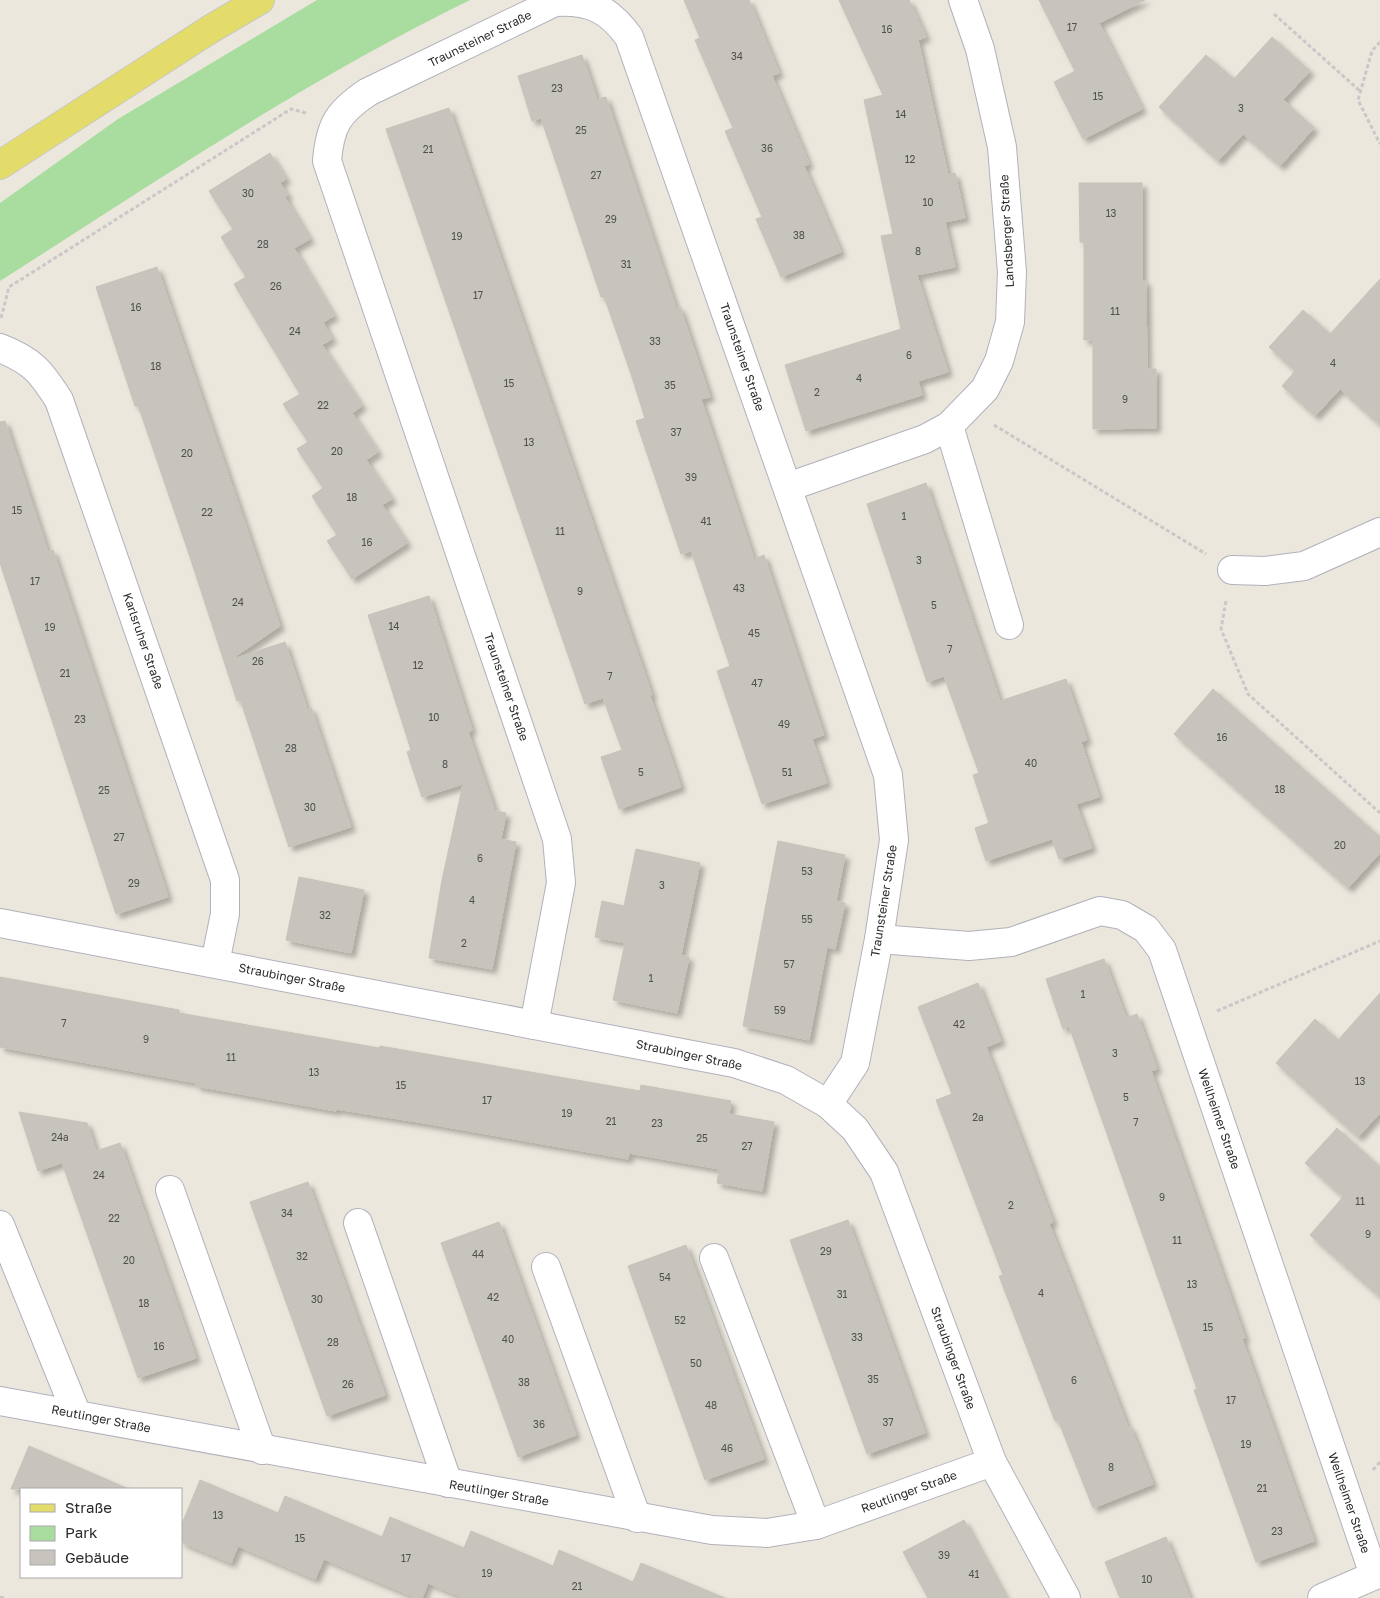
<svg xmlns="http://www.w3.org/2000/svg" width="1380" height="1598" font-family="'Golos Text',sans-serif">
	<defs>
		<filter id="shadow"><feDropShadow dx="4.5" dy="4.5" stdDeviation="2.5" flood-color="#0004"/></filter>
	</defs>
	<rect width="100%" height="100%" fill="#ebe7dd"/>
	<path fill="#a9dc9f" d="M317,0h153c-164,80 -316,183 -470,281v-78l118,-84z"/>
	<g fill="#c6c4bd" stroke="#c6c3b7" filter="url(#shadow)">
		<path d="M684,0h65l30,73 -7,3 37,88 -5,2 37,86 -60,25 -25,-58 6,-2 -37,-86 8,-3 -38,-88 5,-2z"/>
		<path d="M839,0h70l17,37 -8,3 30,135 7,-2 10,45 -20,4 10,45 -38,8 31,97 -30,9 4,14 -116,36 -21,-66 116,-36 -20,-93 12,-2 -29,-134 19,-5z"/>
		<path d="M1039,0h106l-46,23 43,86 -59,30 -29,-57 21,-11z"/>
		<path d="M1272,37l38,34 -27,29 31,28 -34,38 -37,-32 -25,27 -59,-54 47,-52 28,24z"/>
		<path d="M582,55l15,44 9,-2 70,211 4,-1 30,90 -9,2 53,160 10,-4 60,180 -12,4 15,44 -65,21 -45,-133 13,-5 -39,-115 -10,3 -45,-133 9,-3 -14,-44 -27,-78 -3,1 -60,-179 -9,3 -14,-45z"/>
		<path d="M449,108l203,587 -2,1 31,91 -62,22 -18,-52 21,-7 -19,-52 -18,6 -199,-575z"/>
		<path d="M270,153l16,26 -6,4 8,12 -3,2 25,42 -16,9 40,68 -11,6 9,17 -10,6 40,61 -10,7 26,39 -12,8 26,39 -10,6 25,38 -55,36 -25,-38 10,-6 -25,-39 11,-8 -26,-39 11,-7 -25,-38 17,-10 -66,-110 12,-7 -25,-40 12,-8 -24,-38z"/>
		<path d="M1079,183h63v98h4l1,88h9v59l-63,1v-89h-9v-98h-4z"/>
		<path d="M157,267l123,359 -50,34 55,-18 22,67 4,-1 40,119 -62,20 -49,-148 -3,2 -49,-150 -50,-146 -3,1 -39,-119z"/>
		<path d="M1380,279v146l-40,-36 -25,27 -33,-30 13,-15 -26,-24 34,-37 27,24z"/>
		<path d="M5,421l43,131 5,-2 115,347 -52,17 -116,-351v-141z"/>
		<path d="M926,483l74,218 66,-22 21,61 -6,2 18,55 -23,7 16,44 -33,11 -7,-20 -66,22 -11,-33 14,-5 -16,-48 6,-2 -35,-97 -17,6 -60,-178z"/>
		<path d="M429,596l43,134 -4,2 27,79 11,2 -5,26 15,3 -24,127 -63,-11 13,-78 21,-96 -41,13 -15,-45 4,-2 -43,-135z"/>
		<path d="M1213,689l167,148v16l-32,35 -174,-154z"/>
		<path d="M778,841l67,14 -9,46 9,2 -10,46 -8,-2 -18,93 -66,-14z"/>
		<path d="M636,849l64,14 -19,92 8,2 -12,56 -64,-13 12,-57 -30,-6 7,-36 22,5z"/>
		<path d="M299,877l65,13 -13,63 -65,-13z"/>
		<path d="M1104,959l22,59 11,-4 20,55 -6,2 94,267 -3,1 72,202 -58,21 -62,-172 3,-1 -128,-363 -6,3 -17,-50z"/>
		<path d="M0,977l179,33v3l200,35 1,-2 260,45 1,-6 90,16 -2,13 45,8 -12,69 -45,-8 2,-14 -90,-16 -1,6 -204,-36 -88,-14v2l-140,-25 1,-3 -197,-36z"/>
		<path d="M978,983l23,58 -15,6 67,175 -4,2 79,203 2,-1 23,58 -60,24 -35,-88 -3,1 -56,-145 4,-1 -67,-175 16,-6 -34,-87z"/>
		<path d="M1380,993v120l-22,24 -82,-74 39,-44 23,21z"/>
		<path d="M19,1112l68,11 9,28 24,-8 76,215 -58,20 -76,-215 -24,8z"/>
		<path d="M1337,1128l43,39v130l-70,-62 33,-38 -38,-34z"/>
		<path d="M308,1182l77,213 -58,21 -77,-214z"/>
		<path d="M848,1220l77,213 -58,21 -77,-214z"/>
		<path d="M499,1222l77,213 -58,22 -77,-214z"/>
		<path d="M686,1245l78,214 -59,21 -77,-214z"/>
		<path d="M29,1446l100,43h-118z"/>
		<path d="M200,1480l78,33 7,-17 97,41 8,-20 74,31 7,-17 82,35 6,-16 74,32 8,-19 84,35h-261l-36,-15 -6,15h-5l-93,-39 -9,20 -77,-33 -7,17 -50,-21v-16z"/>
		<path d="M964,1520l10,19 32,59h-78l-25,-46z"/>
		<path d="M1166,1537l24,61h-70l-15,-36z"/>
	</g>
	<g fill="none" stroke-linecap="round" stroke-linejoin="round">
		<g stroke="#b1b1bc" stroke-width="30">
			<g id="minor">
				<path d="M0,348c33,13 41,24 59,52l166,480v34l-10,49"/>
				<path d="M949,426l60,199"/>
				<path d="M788,487l137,-48 24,-13 36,-37 14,-28 11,-39 2,-50 -10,-125 -22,-98 -17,-49"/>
				<path d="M1232,570l33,1 39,-5 76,-34"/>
				<path d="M0,923l734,140 52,17 42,24 27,25 29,43 108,290 74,136"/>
				<path d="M879,939l90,7 42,-4 89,-31 22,4 24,14 16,21 212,625"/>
				<path d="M534,1025l27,-142 -4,-44 -230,-678c3,-36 11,-49 41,-69l187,-90c35,-2 54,7 74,35l259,738 6,65 -15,99 -24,124 -27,41"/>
				<path d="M170,1190l92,260"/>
				<path d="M358,1223l90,260"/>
				<path d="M0,1225l77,190"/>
				<path d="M714,1258l102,267"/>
				<path d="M546,1267l91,251"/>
				<path d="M0,1401l712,129 55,3 49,-8 176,-63"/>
				<path d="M1322,1598l58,-25"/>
			</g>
		</g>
		<g stroke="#c8c8c8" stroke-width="30">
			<path id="major" d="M0,165l209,-135 51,-30"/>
		</g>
		<g stroke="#c8c8c8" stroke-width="3" stroke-dasharray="4 2.5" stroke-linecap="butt">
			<path d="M1274,14l86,77"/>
			<path d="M1380,42l-8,9 -14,49 22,44"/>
			<path d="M1,318l8,-31 282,-178 15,4"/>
			<path d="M994,425l212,129"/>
			<path d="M1226,601l-5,28 27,65 132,119"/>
			<path d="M1217,1011l163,-70"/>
			<path d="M1373,1470l7,-8"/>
			<path d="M0,1597l4,1"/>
		</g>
		<use href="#minor" stroke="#fff" stroke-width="28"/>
		<use href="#major" stroke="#e3dc6a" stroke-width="28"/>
	</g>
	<g text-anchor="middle" stroke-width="4" stroke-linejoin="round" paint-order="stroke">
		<g font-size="10" fill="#51504f">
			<text x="1072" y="31">17</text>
			<text x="887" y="33">16</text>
			<text x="737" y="60">34</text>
			<text x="557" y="92">23</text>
			<text x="1098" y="100">15</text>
			<text x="1241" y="112">3</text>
			<text x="901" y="118">14</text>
			<text x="581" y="134">25</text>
			<text x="767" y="152">36</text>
			<text x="428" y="153">21</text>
			<text x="910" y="163">12</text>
			<text x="596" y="179">27</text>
			<text x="248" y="197">30</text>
			<text x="928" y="206">10</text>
			<text x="1111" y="217">13</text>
			<text x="611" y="223">29</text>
			<text x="799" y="239">38</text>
			<text x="457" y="240">19</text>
			<text x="263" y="248">28</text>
			<text x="918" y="255">8</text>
			<text x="626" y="268">31</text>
			<text x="276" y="290">26</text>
			<text x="478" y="299">17</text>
			<text x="136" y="311">16</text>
			<text x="1115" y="315">11</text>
			<text x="295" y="335">24</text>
			<text x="655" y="345">33</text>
			<text x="909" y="359">6</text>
			<text x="1333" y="367">4</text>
			<text x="156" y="370">18</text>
			<text x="859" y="382">4</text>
			<text x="509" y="387">15</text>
			<text x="670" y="389">35</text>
			<text x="817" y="396">2</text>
			<text x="1125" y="403">9</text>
			<text x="323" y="409">22</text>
			<text x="676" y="436">37</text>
			<text x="529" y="446">13</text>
			<text x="337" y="455">20</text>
			<text x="187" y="457">20</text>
			<text x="691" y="481">39</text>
			<text x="352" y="501">18</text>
			<text x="17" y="514">15</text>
			<text x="207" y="516">22</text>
			<text x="904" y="520">1</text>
			<text x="706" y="525">41</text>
			<text x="560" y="535">11</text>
			<text x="367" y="546">16</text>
			<text x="919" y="564">3</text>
			<text x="35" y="585">17</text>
			<text x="739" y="592">43</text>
			<text x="580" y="595">9</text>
			<text x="238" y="606">24</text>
			<text x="934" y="609">5</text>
			<text x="394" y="630">14</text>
			<text x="50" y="631">19</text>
			<text x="754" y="637">45</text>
			<text x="950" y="653">7</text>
			<text x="258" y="665">26</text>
			<text x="418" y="669">12</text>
			<text x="65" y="677">21</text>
			<text x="610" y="680">7</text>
			<text x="757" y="687">47</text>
			<text x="434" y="721">10</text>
			<text x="80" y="723">23</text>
			<text x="784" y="728">49</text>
			<text x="1222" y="741">16</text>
			<text x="291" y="752">28</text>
			<text x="1031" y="767">40</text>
			<text x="445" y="768">8</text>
			<text x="641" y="776">5</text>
			<text x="787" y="776">51</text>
			<text x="1280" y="793">18</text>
			<text x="104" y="794">25</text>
			<text x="310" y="811">30</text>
			<text x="119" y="841">27</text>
			<text x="1340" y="849">20</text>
			<text x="480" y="862">6</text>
			<text x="807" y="875">53</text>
			<text x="134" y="887">29</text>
			<text x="662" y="889">3</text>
			<text x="472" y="904">4</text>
			<text x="325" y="919">32</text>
			<text x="807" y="923">55</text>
			<text x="464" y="947">2</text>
			<text x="789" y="968">57</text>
			<text x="651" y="982">1</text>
			<text x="1083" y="998">1</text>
			<text x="780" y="1014">59</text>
			<text x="64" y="1027">7</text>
			<text x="959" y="1028">42</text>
			<text x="146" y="1043">9</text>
			<text x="1115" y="1057">3</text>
			<text x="231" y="1061">11</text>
			<text x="314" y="1076">13</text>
			<text x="1360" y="1085">13</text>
			<text x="401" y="1089">15</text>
			<text x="1126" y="1101">5</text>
			<text x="487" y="1104">17</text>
			<text x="567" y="1117">19</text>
			<text x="978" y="1121">2a</text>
			<text x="611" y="1125">21</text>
			<text x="1136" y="1126">7</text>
			<text x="657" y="1127">23</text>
			<text x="60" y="1141">24a</text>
			<text x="702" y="1142">25</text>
			<text x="747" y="1150">27</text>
			<text x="99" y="1179">24</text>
			<text x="1162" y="1201">9</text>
			<text x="1360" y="1205">11</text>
			<text x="1011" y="1209">2</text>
			<text x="287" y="1217">34</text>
			<text x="114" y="1222">22</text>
			<text x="1368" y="1238">9</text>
			<text x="1177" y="1244">11</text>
			<text x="826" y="1255">29</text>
			<text x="478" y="1258">44</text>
			<text x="302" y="1260">32</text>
			<text x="129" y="1264">20</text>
			<text x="665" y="1281">54</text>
			<text x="1192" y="1288">13</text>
			<text x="1041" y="1297">4</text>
			<text x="842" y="1298">31</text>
			<text x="493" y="1301">42</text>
			<text x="317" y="1303">30</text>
			<text x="144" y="1307">18</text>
			<text x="680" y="1324">52</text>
			<text x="1208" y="1331">15</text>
			<text x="857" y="1341">33</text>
			<text x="508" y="1343">40</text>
			<text x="333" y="1346">28</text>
			<text x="159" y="1350">16</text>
			<text x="696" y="1367">50</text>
			<text x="873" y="1383">35</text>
			<text x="1074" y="1384">6</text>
			<text x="524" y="1386">38</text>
			<text x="348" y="1388">26</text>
			<text x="1231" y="1404">17</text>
			<text x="711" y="1409">48</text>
			<text x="888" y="1426">37</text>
			<text x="539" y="1428">36</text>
			<text x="1246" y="1448">19</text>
			<text x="727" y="1452">46</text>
			<text x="1111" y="1471">8</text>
			<text x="1262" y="1492">21</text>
			<text x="218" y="1519">13</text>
			<text x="1277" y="1535">23</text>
			<text x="300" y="1542">15</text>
			<text x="944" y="1559">39</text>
			<text x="406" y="1562">17</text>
			<text x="487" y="1577">19</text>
			<text x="974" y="1578">41</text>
			<text x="1147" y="1583">10</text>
			<text x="577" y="1590">21</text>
		</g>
		<g font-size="12" fill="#2a2a2a" stroke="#fff">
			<text transform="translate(480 39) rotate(-26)" y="4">Traunsteiner Straße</text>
			<text transform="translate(1007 231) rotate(-93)" y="4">Landsberger Straße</text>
			<text transform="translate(742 357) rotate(71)" y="4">Traunsteiner Straße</text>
			<text transform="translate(143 641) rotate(71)" y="4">Karlsruher Straße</text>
			<text transform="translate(506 687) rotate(71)" y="4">Traunsteiner Straße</text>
			<text transform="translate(884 901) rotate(-81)" y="4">Traunsteiner Straße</text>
			<text transform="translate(292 978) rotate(11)" y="4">Straubinger Straße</text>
			<text transform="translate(689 1055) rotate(12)" y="4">Straubinger Straße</text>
			<text transform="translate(1219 1119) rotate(71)" y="4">Weilheimer Straße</text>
			<text transform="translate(953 1358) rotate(70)" y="4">Straubinger Straße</text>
			<text transform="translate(101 1419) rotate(11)" y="4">Reutlinger Straße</text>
			<text transform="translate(909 1492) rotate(-20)" y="4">Reutlinger Straße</text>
			<text transform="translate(499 1493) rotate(10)" y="4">Reutlinger Straße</text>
			<text transform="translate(1349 1503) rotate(71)" y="4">Weilheimer Straße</text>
		</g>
	</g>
	<rect x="20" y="1488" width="162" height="90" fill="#ffffff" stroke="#aaaaaa"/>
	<rect x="30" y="1504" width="25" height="8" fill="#e3dc6a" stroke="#aaaaaa"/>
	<text x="65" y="1513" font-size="15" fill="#2a2a2a">Straße</text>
	<rect x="30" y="1526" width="25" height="15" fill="#a9dc9f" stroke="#aaaaaa"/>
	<text x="65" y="1538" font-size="15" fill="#2a2a2a">Park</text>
	<rect x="30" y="1550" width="25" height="15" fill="#c6c4bd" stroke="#aaaaaa"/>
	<text x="65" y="1563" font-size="15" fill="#2a2a2a">Gebäude</text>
</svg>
